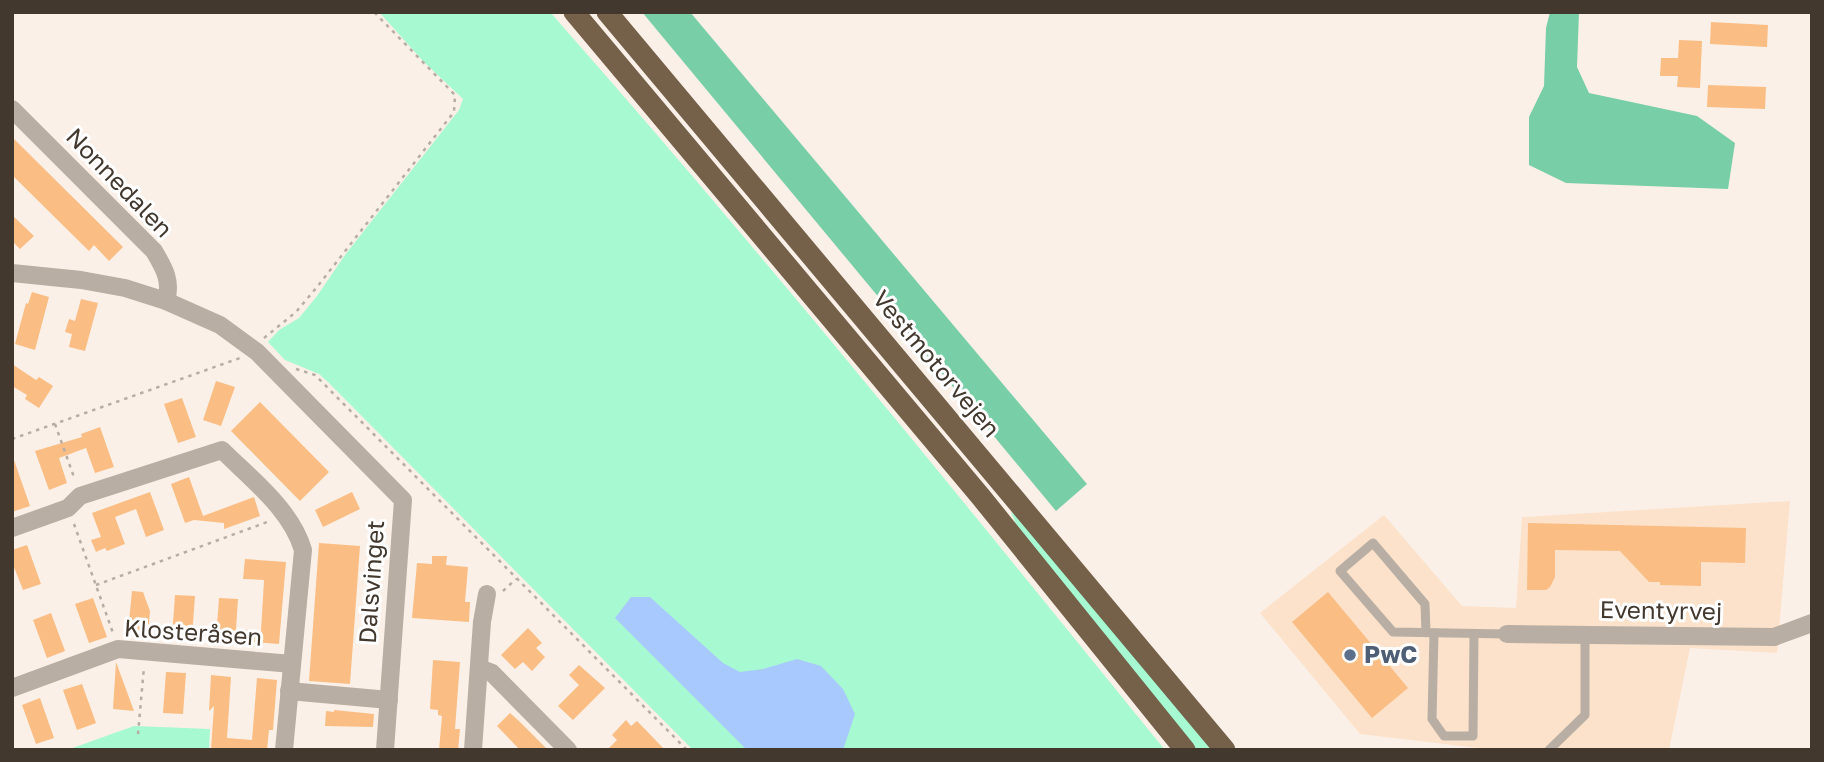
<svg xmlns="http://www.w3.org/2000/svg" width="1824" height="762" font-family="'Golos Text',sans-serif">
	<rect width="100%" height="100%" fill="#fbf0e7"/>
	<path fill="#fce2cb" d="M1790,501l-13,152 -87,-5 -21,102h-174l-135,-16 -100,-121 124,-98 78,91 54,2 6,-91z"/>
	<g fill="#a7f9d2">
		<path d="M379,12h171c212,240 413,489 615,738h-472l-365,-368 -9,-8 -34,-14 -17,-18 11,-12 20,-12 18,-22 28,-41 114,-145 4,-11 -40,-38z"/>
		<path d="M1011,512l10,8 193,230h-18l-168,-208 -10,-12z"/>
		<path d="M134,726l76,3 -1,21h-142z"/>
	</g>
	<g fill="#78cea7">
		<path d="M642,12h48l397,472 -31,27z"/>
		<path d="M1550,12h29l-2,55 12,26 108,23 38,27 -7,46 -162,-6 -37,-18v-48l15,-31 2,-58z"/>
	</g>
	<path fill="#a8c9fd" d="M631,597h19l73,66 17,9 23,-3 34,-10 24,7 22,23 12,25 -12,36h-96l-132,-132z"/>
	<g fill="#fabd83">
		<path d="M1711,22l57,3 -1,22 -57,-3z"/>
		<path d="M1679,40l23,1 -2,47 -23,-1 1,-11h-18l1,-18h17z"/>
		<path d="M1708,85l58,2 -1,22 -58,-2z"/>
		<path d="M12,137l111,110 -14,14 -15,-16 -5,6 -77,-76z"/>
		<path d="M12,215l22,21 -14,13 -8,-8z"/>
		<path d="M32,292l17,5 -14,53 -20,-6 11,-41 2,1z"/>
		<path d="M81,299l17,4 -13,48 -16,-4 3,-13 -7,-2 4,-13 6,2z"/>
		<path d="M12,364l24,16 3,-3 14,9 -14,22 -14,-9 2,-4 -15,-9z"/>
		<path d="M216,381l19,6 -14,39 -18,-6z"/>
		<path d="M182,398l14,39 -18,6 -14,-39z"/>
		<path d="M260,402l69,70 -29,29 -69,-70z"/>
		<path d="M100,427l14,40 -19,6 -9,-25 -27,10 8,25 -18,7 -14,-39 47,-14 -1,-3z"/>
		<path d="M14,460l16,46 -18,6v-51z"/>
		<path d="M189,477l14,39 51,-19 6,19 -36,13v-6l-30,-3 -9,3 -14,-39z"/>
		<path d="M150,492l14,38 -18,7 -10,-28 -21,8 10,27 -18,7 -2,-3 -9,4 -5,-12 10,-3 -9,-24z"/>
		<path d="M352,492l8,17 -37,18 -8,-17z"/>
		<path d="M1528,523l218,5 -1,35 -44,-1v24l-41,-1v-3h-11l-29,-31 -65,-1v27l-5,10 -4,3h-19z"/>
		<path d="M319,543l41,3 -10,138 -41,-3z"/>
		<path d="M27,545l14,39 -18,6 -11,-28v-12z"/>
		<path d="M432,556h15l-1,9 22,2 -3,35h5l-1,20 -57,-4 5,-55 15,1z"/>
		<path d="M245,559l41,3 -7,82 -63,-5 3,-41 19,1 -2,30 25,2 3,-51 -21,-1z"/>
		<path d="M132,591l11,1 7,19 -2,23 -20,-2z"/>
		<path d="M1328,592l80,96 -36,30 -80,-96z"/>
		<path d="M175,595l20,1 -3,41 -20,-1z"/>
		<path d="M93,598l14,39 -18,6 -14,-39z"/>
		<path d="M51,613l14,38 -18,7 -14,-38z"/>
		<path d="M528,628l14,15 -6,5 9,9 -13,14 -9,-9 -8,7 -14,-14z"/>
		<path d="M433,660l27,2 -5,67h5l-2,21h-19l3,-34 -4,-1v-5l-8,-1z"/>
		<path d="M116,662l18,49 -21,-2z"/>
		<path d="M579,665l26,23 -32,32 -15,-14 21,-21 -10,-10z"/>
		<path d="M166,672l20,1 -3,41 -20,-1z"/>
		<path d="M211,675l20,2 -4,61 25,2 5,-62 20,2 -4,50h-4l-2,20h-56l3,-44 -5,5z"/>
		<path d="M82,684l14,39 -19,7 -14,-40z"/>
		<path d="M40,698l14,40 -18,6 -14,-39z"/>
		<path d="M334,710l40,4 -1,13 -48,-1 1,-15 8,1z"/>
		<path d="M510,713l10,9 28,28h-28l-23,-24z"/>
		<path d="M626,720l5,6 6,-5 28,29h-58l10,-10 -5,-5z"/>
	</g>
	<g fill="none" stroke-linecap="round" stroke-linejoin="round">
		<g stroke="#b8ada4" stroke-width="2.5" stroke-dasharray="3.5 5" stroke-linecap="butt">
			<path d="M264,338l32,-26 21,-25 137,-175 1,-17 -81,-83"/>
			<path d="M296,369l19,6 372,375"/>
			<path d="M55,424l20,56"/>
			<path d="M12,439l228,-81"/>
			<path d="M74,524l39,109"/>
			<path d="M96,585l174,-64"/>
			<path d="M503,591l13,-12"/>
			<path d="M138,734l6,-67"/>
		</g>
		<g stroke="#b8aea3" stroke-width="9">
			<path d="M1426,633l-1,-29 -52,-61 -33,28 53,61 114,2"/>
			<path d="M1434,633l-2,86 12,17h29l1,-102"/>
			<path d="M1549,750l36,-35v-80"/>
		</g>
		<g stroke="#b8aea3" stroke-width="18">
			<path d="M12,109l142,142c10,17 18,30 12,50"/>
			<path d="M12,273l69,7 44,8 41,13 54,24 37,27 146,148 -18,250"/>
			<path d="M12,528l56,-20 12,-12 142,-46c29,29 69,59 81,100l-19,200"/>
			<path d="M1507,634l267,3 38,-14"/>
			<path d="M479,668l13,5 76,77"/>
			<path d="M12,688l106,-39 174,15"/>
			<path d="M289,691l100,9"/>
			<path d="M473,750l9,-128 5,-28"/>
		</g>
		<g stroke="#75614a" stroke-width="21">
			<path d="M574,12l407,485 204,253"/>
			<path d="M607,12l618,738"/>
		</g>
	</g>
	<circle fill="#5c6f8a" stroke="#fff" stroke-width="2.5" cx="1350" cy="655" r="7"/>
	<g text-anchor="middle" stroke-width="6" stroke-linejoin="round" paint-order="stroke">
		<g font-size="24" fill="#42382e" stroke="#fff">
			<text transform="translate(119 183) rotate(46)" y="8">Nonnedalen</text>
			<text transform="translate(936 364) rotate(50)" y="8">Vestmotorvejen</text>
			<text transform="translate(372 582) rotate(-86)" y="8">Dalsvinget</text>
			<text transform="translate(1661 611) rotate(1)" y="8">Eventyrvej</text>
			<text transform="translate(193 633) rotate(4)" y="8">Klosteråsen</text>
		</g>
		<g font-size="24" font-weight="bold" fill="#4e5e75" stroke="#fff" text-anchor="start">
			<text x="1364" y="663">PwC</text>
		</g>
	</g>
	<rect width="1824" height="762" fill="none" stroke="#42382e" stroke-width="28"/>
</svg>
